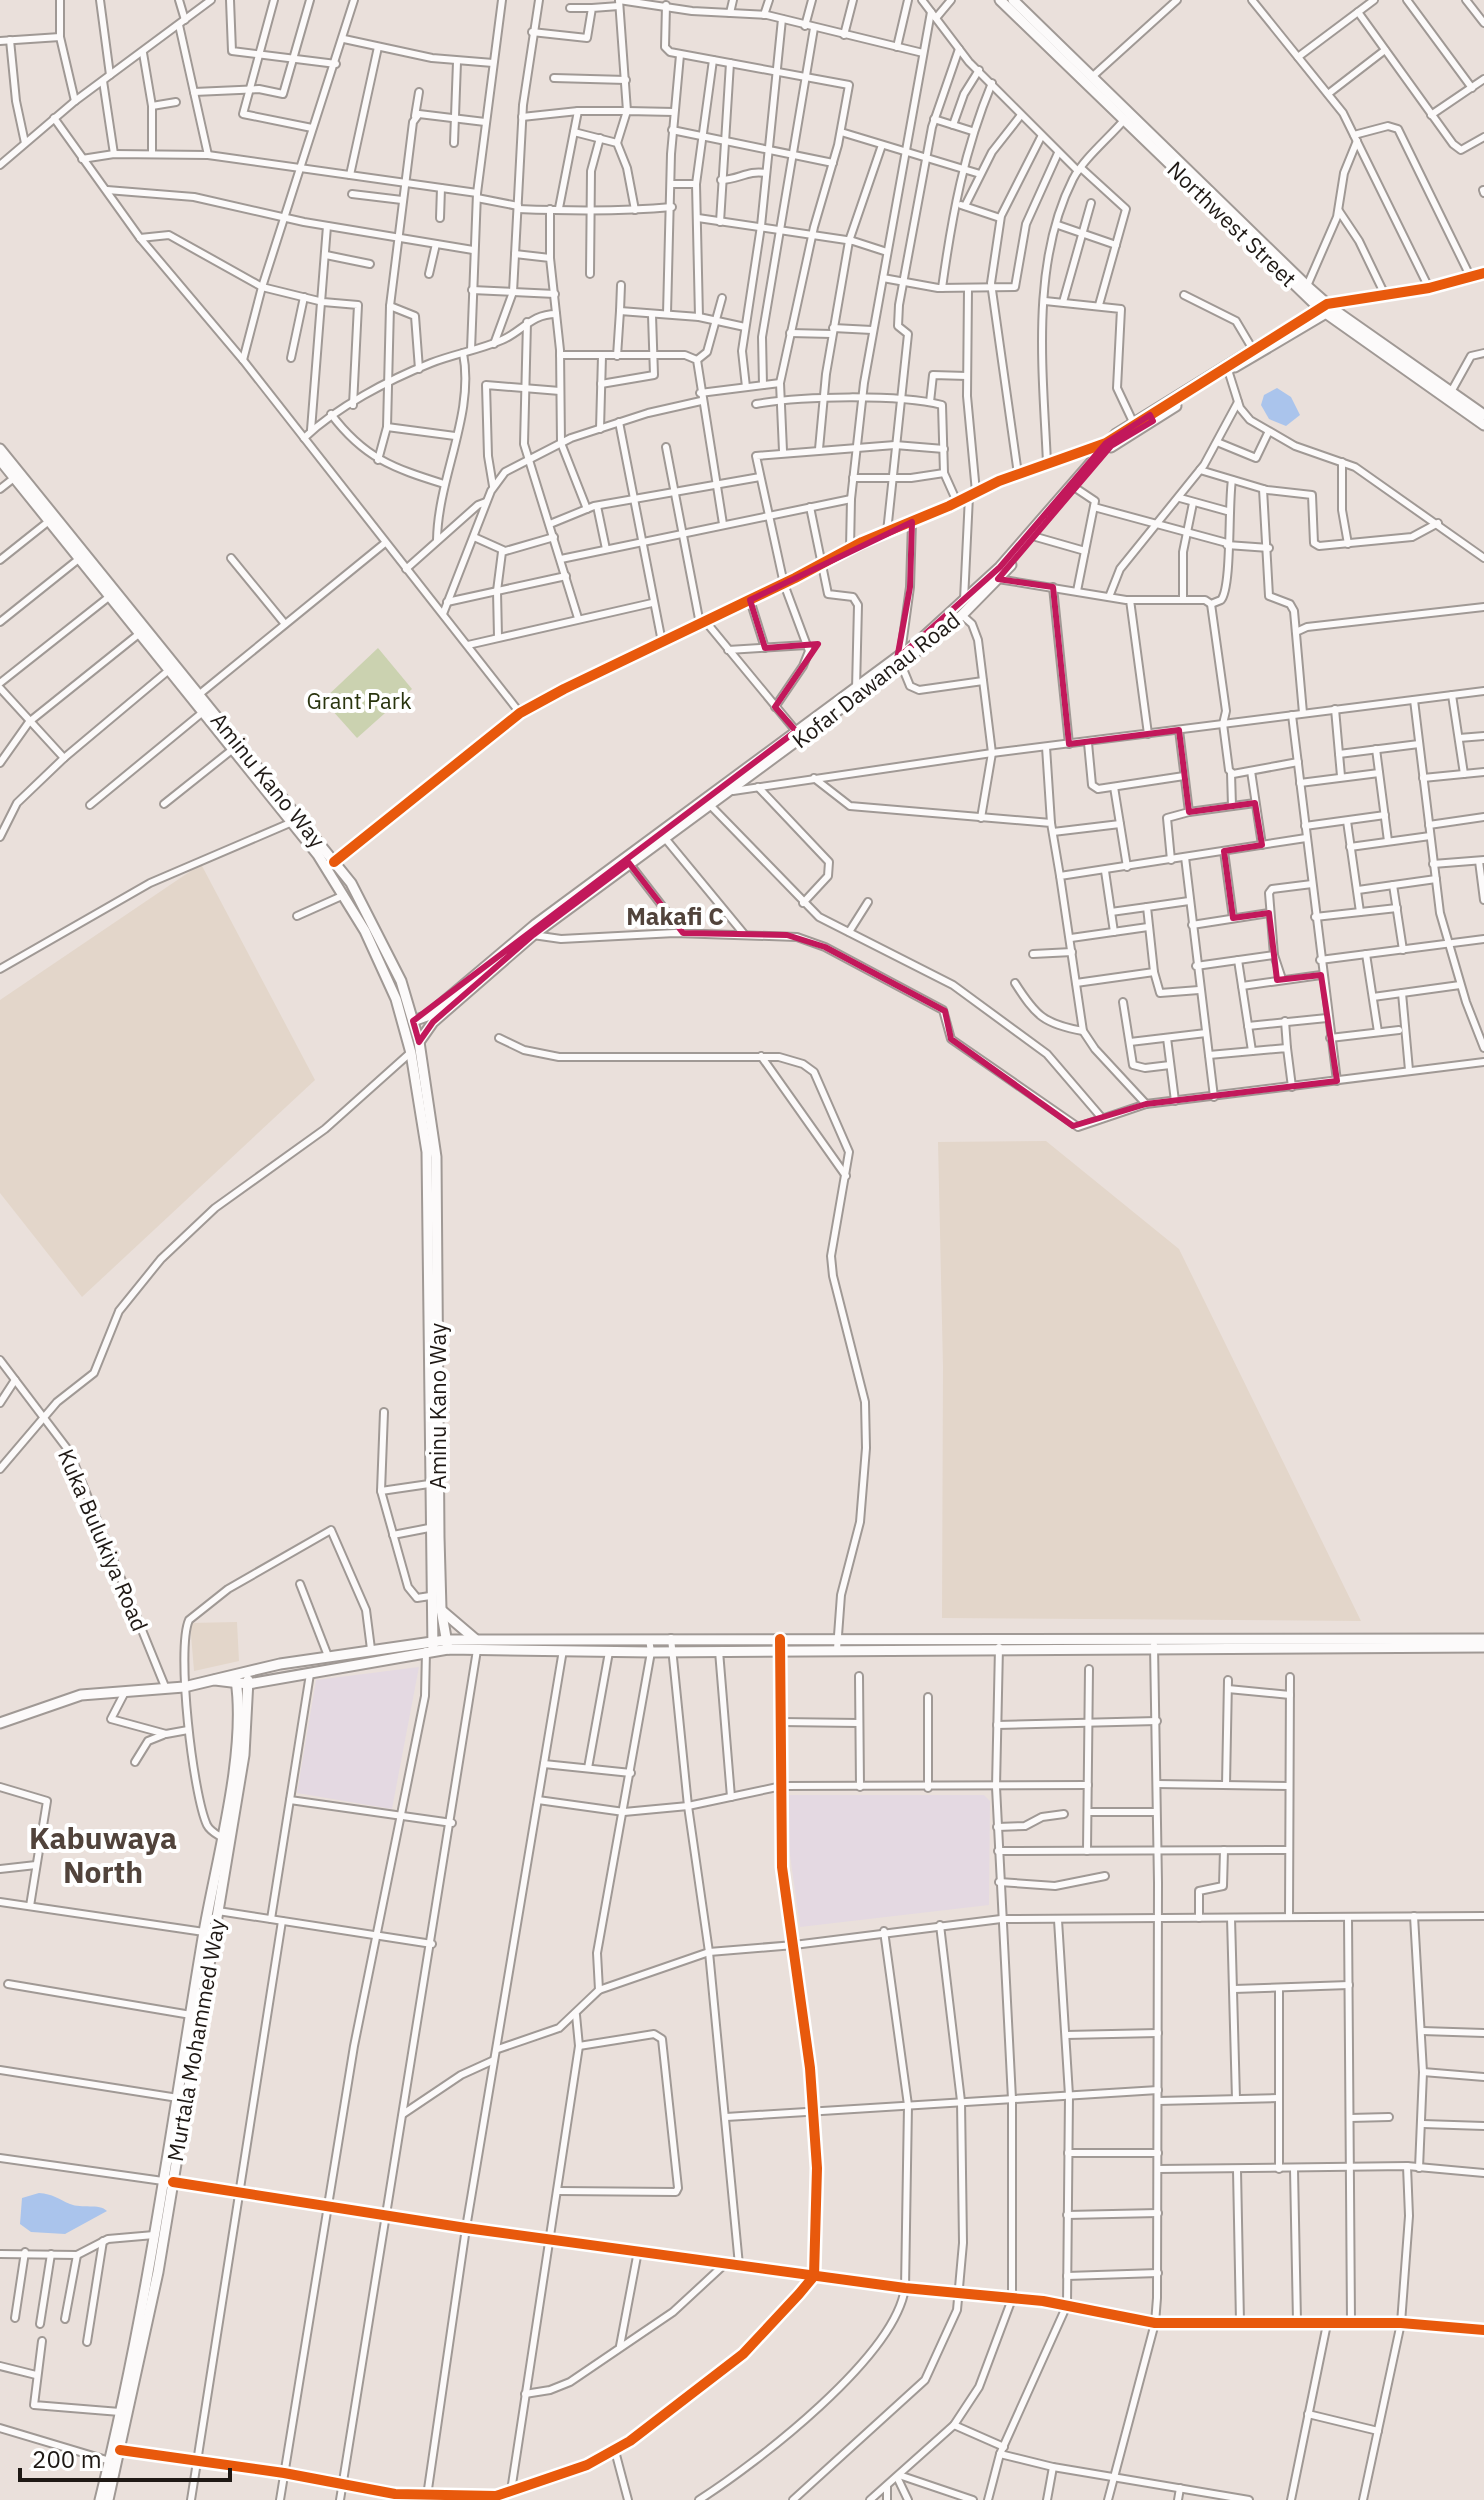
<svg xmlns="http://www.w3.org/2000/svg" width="1484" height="2500" font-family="'IBM Plex Sans',sans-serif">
	<rect width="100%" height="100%" fill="#eae0db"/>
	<g fill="#e4d9e2">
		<path d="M419,1667l-27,142 -95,-16 19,-113z"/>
		<path d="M789,1795h195l6,6 -1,104 -189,22 -12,-86z"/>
	</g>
	<g fill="#e3d6ca">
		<path d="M201,864l114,216 -233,217 -82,-104v-193z"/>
		<path d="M1046,1141l133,108 182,372 -419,-3 1,-251 -5,-225z"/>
		<path d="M237,1622l2,39 -45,10 -4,-48z"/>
	</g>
	<path fill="#cbd2b0" d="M378,648l34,41 -55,49 -34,-38z"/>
	<g fill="#aac4ec">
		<path d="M1277,388l14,9 9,18 -14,11 -17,-7 -8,-14 3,-10z"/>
		<path d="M39,2193c14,1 19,6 31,11 12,5 29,-1 37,7l-42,23 -34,-2 -11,-8 2,-26z"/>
	</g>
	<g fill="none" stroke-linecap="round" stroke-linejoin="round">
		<g stroke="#a09995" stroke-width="10">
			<g id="street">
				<path d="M60,0v37l15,64"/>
				<path d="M100,0l10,75"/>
				<path d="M179,0l6,20"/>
				<path d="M230,0l2,51 104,13"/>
				<path d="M274,0l-31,114 69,14"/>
				<path d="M619,0l73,11 75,4 156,38"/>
				<path d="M922,0l47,62 109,109"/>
				<path d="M1252,0l91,113 86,175"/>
				<path d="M1407,0l65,88"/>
				<path d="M1466,0l18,23"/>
				<path d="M666,5l-1,42 5,5 179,33 -11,60 -24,82 -34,156 3,68"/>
				<path d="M570,8h22"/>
				<path d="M1358,12l95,132 8,6 23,-13"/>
				<path d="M730,13l3,-13"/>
				<path d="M764,15l5,-15"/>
				<path d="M936,18l15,-18"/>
				<path d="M179,25l29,130"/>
				<path d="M805,26l7,-26"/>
				<path d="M532,32l55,6 5,-30 27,-2"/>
				<path d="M844,35l9,-35"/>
				<path d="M344,39l88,19 61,5"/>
				<path d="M10,40l6,61 9,42"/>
				<path d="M0,41l60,-4"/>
				<path d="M897,47l11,-47"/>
				<path d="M143,53l9,53v48"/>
				<path d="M1298,57l76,-57"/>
				<path d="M1093,76l84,-76"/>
				<path d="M554,78l72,2"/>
				<path d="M103,81l11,73"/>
				<path d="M194,92l65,-3 24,5 27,-94"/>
				<path d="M1328,94l57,-44"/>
				<path d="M152,106l24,-4"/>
				<path d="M1431,115l53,-36"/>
				<path d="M415,116l4,-24"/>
				<path d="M522,117l56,-6h49l-8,-111"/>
				<path d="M54,118l86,120 103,122 277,353"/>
				<path d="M934,119l38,12"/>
				<path d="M953,125l11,-31 15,-24"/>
				<path d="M672,130l161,33"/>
				<path d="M574,132l43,11 10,25 8,42"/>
				<path d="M841,132l139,42"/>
				<path d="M1354,135l34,-9 10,3 72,147"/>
				<path d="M454,143l3,-81"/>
				<path d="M617,143l10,-32 47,1"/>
				<path d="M82,159l32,-5 94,1 269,38"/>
				<path d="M0,165l75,-64 136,-101"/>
				<path d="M1081,168l45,41 -27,96"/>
				<path d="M350,175l28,-128"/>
				<path d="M721,180c17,0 27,-10 44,-7"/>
				<path d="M672,184h24"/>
				<path d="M107,190l87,7 110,25 169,28"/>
				<path d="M1483,190l1,3"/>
				<path d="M352,194l50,6"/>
				<path d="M477,198l41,8"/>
				<path d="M961,205l39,13"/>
				<path d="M965,206l27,-54 29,-37"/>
				<path d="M559,208l19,-97"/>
				<path d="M518,209c52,2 102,3 154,-2"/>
				<path d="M1339,211l20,30 26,54"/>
				<path d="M440,218l1,-30"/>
				<path d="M698,218l155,23 34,11"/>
				<path d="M720,222l10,-159"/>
				<path d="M1058,225l58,20"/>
				<path d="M140,238l29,-3 93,52 61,15 35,3 -5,100"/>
				<path d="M515,254l35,4 10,92 1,93 26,66"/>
				<path d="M326,255l44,9"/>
				<path d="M550,258v-49"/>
				<path d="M429,274l7,-30"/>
				<path d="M590,274l1,-103 9,-33"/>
				<path d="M883,278l55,10 77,-1 11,-63 32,-71"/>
				<path d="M1307,286l30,-69 7,-44 13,-32"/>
				<path d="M942,288c10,-72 22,-138 50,-205"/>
				<path d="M968,289l-1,107 9,96"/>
				<path d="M472,290l83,4"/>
				<path d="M1184,295l52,26 16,27"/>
				<path d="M1045,301l76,8 -4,79 17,36"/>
				<path d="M1063,302l28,-99"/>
				<path d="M390,306l25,10 4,53"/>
				<path d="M620,311l1,-26"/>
				<path d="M667,314l4,-160 9,-99"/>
				<path d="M699,317l-3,-133 17,-124"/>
				<path d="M527,322l-3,122 54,174"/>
				<path d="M833,328l39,2"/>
				<path d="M790,333l42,1"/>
				<path d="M494,344l19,-52 10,-187 16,-105"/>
				<path d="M471,350l6,-157 25,-193"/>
				<path d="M560,355h125l12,5 26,164"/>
				<path d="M617,356l3,-45 79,6 46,10"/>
				<path d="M291,358l13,-61"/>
				<path d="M243,360l19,-73 92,-287"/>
				<path d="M697,360l10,-8 15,-54"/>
				<path d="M1228,370l12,38 10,12 45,26 60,21 129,91"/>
				<path d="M601,384l53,-9 -2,-60"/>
				<path d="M763,385l-1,-48 52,-309"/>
				<path d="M746,387l-4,-36 19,-125 21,-207"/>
				<path d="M1451,392l20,-36 13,-3"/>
				<path d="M700,393l80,-10"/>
				<path d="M930,402l3,-27 34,1"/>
				<path d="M756,404c45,-8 142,-10 186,1l2,68 13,29"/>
				<path d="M331,414c33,44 62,54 113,70"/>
				<path d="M619,422l43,220"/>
				<path d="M387,427l68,9"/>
				<path d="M600,429l2,-73"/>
				<path d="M311,430l16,-204"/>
				<path d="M304,438c33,-31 84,-58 127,-75 23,-9 48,-13 71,-23 21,-9 29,-26 54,-26"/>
				<path d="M1217,442l39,16 12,-25"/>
				<path d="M666,447l34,177"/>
				<path d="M819,449l7,-75 23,-133 33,-96"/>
				<path d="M378,460l9,-33 3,-121 23,-184 6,-8 66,8"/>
				<path d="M1342,462v48l6,34"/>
				<path d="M1047,463c-4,-91 -17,-199 26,-284 11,-21 36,-41 52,-60"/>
				<path d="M1200,470l67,20 45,5 2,48 5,3 93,-9 26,-14"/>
				<path d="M1018,474l-27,-191 10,-67 40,-79"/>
				<path d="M853,478h58l33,-5"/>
				<path d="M493,486l-5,-30 -2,-71 74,6"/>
				<path d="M0,489l14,-11"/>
				<path d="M1263,489l6,107 21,8 4,7 9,102"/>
				<path d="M1180,498l47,13"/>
				<path d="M597,506l9,43"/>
				<path d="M810,507l18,87 25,3 5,8 -2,84"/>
				<path d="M1094,507l133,36"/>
				<path d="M550,524l44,-18 166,-29"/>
				<path d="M887,532l21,-198 -10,-8 1,-21 33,-178 27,-78"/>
				<path d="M474,537l29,13"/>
				<path d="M1036,537l49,14"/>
				<path d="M437,540c1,-63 38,-126 26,-187"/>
				<path d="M1227,545l42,3"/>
				<path d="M850,549l1,-50 13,-116 67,-371"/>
				<path d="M231,558l54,66"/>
				<path d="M561,559l290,-60"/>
				<path d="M0,560l49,-39"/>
				<path d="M406,569l72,-64 8,-3"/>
				<path d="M998,579l128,21h79l6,4 10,-4c11,-13 7,-95 11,-120"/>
				<path d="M1053,587l16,157"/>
				<path d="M1077,591l18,-90 -18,-12"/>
				<path d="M1109,597l11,-28 84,-104 34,-63"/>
				<path d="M750,600l15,48"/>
				<path d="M964,600l5,-104"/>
				<path d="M1130,600l18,134"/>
				<path d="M1183,600v-48l10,-49"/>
				<path d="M447,602l119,-26"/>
				<path d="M1211,604l15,107 -3,13 6,46 4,4 65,-12"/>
				<path d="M443,614l48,-123 14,-19 66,-34 77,-25 53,-12"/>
				<path d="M962,615l10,9 6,16 14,113 -11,65"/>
				<path d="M0,622l80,-64"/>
				<path d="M706,622l90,109"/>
				<path d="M1296,632l11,-5 177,-20"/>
				<path d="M498,637l-1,-46 5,-39 52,-15"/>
				<path d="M468,645l184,-42"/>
				<path d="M728,650l79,-5"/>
				<path d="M901,653l9,-66 2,-65"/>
				<path d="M901,664l9,22 9,4 64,-9"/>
				<path d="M0,683l110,-87"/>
				<path d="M0,688l64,70"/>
				<path d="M1452,695l12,79"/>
				<path d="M196,697l189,-154"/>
				<path d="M1414,700l26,213 26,89 18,46"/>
				<path d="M775,707l28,-41 6,-15 -25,-67 -28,-128 139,-11 49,4"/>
				<path d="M1335,709l6,67"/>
				<path d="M1292,715l45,366"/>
				<path d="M1459,738l25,-2"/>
				<path d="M1088,743l4,42 6,4 86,-13"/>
				<path d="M1046,747l5,76"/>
				<path d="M1376,749l12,92"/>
				<path d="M1339,754l80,-10"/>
				<path d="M0,763l29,-41 111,-89"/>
				<path d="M1251,771l11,74"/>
				<path d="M1231,773l1,33"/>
				<path d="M814,778l36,28 201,17 9,53"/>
				<path d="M1423,778l61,-6"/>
				<path d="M1300,783l79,-10"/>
				<path d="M758,787l71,75 -1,14 -25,27"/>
				<path d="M1114,787l13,80"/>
				<path d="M733,791l259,-38 492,-62"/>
				<path d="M164,804l69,-55"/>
				<path d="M90,805l113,-93"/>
				<path d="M710,805l109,112 134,68 94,69 54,63"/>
				<path d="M1189,812l66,-9"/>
				<path d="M1347,821l13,91"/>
				<path d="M1429,825l55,-8"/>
				<path d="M1305,826l80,-11"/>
				<path d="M1053,832l67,-8"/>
				<path d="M0,837l17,-34 47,-45 105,-88"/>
				<path d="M664,837l80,97"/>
				<path d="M1350,847l80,-11"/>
				<path d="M1224,851l9,67"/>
				<path d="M1185,857l29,240"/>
				<path d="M1171,860l-4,-42 22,-6 -10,-82"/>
				<path d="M1479,861l5,39"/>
				<path d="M334,862l186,-149 44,-24 231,-111 67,-36 87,-36 50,-25 107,-38"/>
				<path d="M629,863l54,70"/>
				<path d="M1433,864l51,-4"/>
				<path d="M1105,871l9,61"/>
				<path d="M1393,885l10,65"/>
				<path d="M1358,890l78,-11"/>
				<path d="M1111,912l36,-5"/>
				<path d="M297,916l47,-21"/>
				<path d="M1315,917l82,-9"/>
				<path d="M1192,925l77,-12"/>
				<path d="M849,932l19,-30"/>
				<path d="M533,935l28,4 114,-6 122,4 28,10 118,63 8,29 127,88 68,-23 338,-42"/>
				<path d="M1071,938l77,-11"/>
				<path d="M1033,954l39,-2"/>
				<path d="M1366,954l12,78"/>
				<path d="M1238,960l14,91"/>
				<path d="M1320,960l164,-21"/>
				<path d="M1196,966l78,-11"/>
				<path d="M0,969l150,-86 140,-60"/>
				<path d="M1154,972l6,21 39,-3"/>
				<path d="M1282,979l-8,-24 -5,-62 3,-4 40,-5"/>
				<path d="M1015,983c21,33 29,41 68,48"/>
				<path d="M1076,983l78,-11 -7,-65 42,-6"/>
				<path d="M1242,986l79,-11"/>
				<path d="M1402,993l7,77"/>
				<path d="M1373,997l87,-12"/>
				<path d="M1123,1002l10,63 12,3 25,-3"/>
				<path d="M1285,1021l2,27"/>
				<path d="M1248,1026l79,-8"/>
				<path d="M499,1038l25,12 35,7h220l24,7 11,8 35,80 -18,104 2,20 32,126 1,46 -6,74 -19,73 -4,54"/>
				<path d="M1167,1038l8,63"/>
				<path d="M1330,1038l69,-8"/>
				<path d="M1130,1042l76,-9"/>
				<path d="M1209,1055l78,-7 5,39"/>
				<path d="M761,1056l85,120"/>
				<path d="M1146,1104l-51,-55 -12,-18 -23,-155 246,-38"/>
				<path d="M0,1360l69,91 97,238"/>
				<path d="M0,1403l15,-23"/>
				<path d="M384,1412l-3,79 27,96 9,11 13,-2"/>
				<path d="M0,1469l57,-67 37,-29 25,-62 42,-52 54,-51 110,-79 85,-76"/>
				<path d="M381,1491l48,-7"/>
				<path d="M393,1535l36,-7"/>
				<path d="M300,1584l28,72"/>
				<path d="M671,1638l17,168 21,146 30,313"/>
				<path d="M719,1651l12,146"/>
				<path d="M859,1676l1,111"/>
				<path d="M1228,1689l62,6"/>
				<path d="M125,1692l-14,27 55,15 22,-4"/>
				<path d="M928,1697v91"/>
				<path d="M781,1722l78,1"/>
				<path d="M997,1725l160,-4"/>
				<path d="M135,1762l13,-21 15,-6"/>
				<path d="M544,1764l87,9"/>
				<path d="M588,1768l21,-116"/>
				<path d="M1157,1784l132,2"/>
				<path d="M1226,1785l2,-105"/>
				<path d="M0,1787l47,14 -17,105"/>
				<path d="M290,1800l162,23"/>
				<path d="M538,1800l86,12 64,-6 94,-20 306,-1"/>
				<path d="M1088,1812h68"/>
				<path d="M997,1827l28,-1 17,-9 22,-3"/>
				<path d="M221,1837c-5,-3 -11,-6 -14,-12 -14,-30 -31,-176 -18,-205l39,-31 103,-59 35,80 5,39"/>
				<path d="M998,1851l291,-1"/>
				<path d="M1087,1851l2,-182"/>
				<path d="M0,1869l36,-4"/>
				<path d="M999,1882l56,4 50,-10"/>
				<path d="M0,1902l204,30"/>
				<path d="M218,1911l214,33"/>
				<path d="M1414,1916l9,156 -4,96"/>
				<path d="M1289,1917l1,-240"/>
				<path d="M1348,1917l3,405"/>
				<path d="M1199,1918v-27l24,-5 1,-36"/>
				<path d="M1231,1918l5,181"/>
				<path d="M271,1919l39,-245"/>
				<path d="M8,1984l183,31"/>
				<path d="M1279,1988v181"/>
				<path d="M1234,1989l115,-4"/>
				<path d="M599,1990l-2,-37 54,-301 -2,-13"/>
				<path d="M1422,2031l62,2"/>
				<path d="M1066,2035l92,-2"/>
				<path d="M498,2049l61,-21 40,-38 110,-38 85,-7 207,-26 483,-3"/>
				<path d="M0,2070l178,28"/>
				<path d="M1423,2072l61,5"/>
				<path d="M1158,2101l120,-3"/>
				<path d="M403,2114l58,-39 33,-15"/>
				<path d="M726,2117l432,-27"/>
				<path d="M1350,2118l39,-1"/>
				<path d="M1423,2124l61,2"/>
				<path d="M1068,2153h90"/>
				<path d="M0,2158l163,23"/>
				<path d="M1158,2169l249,-3 77,7"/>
				<path d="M1294,2169l3,153"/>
				<path d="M1237,2170l3,152"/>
				<path d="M173,2182l293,46 439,60 138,13 112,22h246l83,7"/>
				<path d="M558,2191l118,1 2,-4 -16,-149 -8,-5 -75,12"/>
				<path d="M1067,2215l91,-2"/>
				<path d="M0,2254l77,1 31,-16 46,-4"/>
				<path d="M1067,2276l91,-3"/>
				<path d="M15,2318l10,-66"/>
				<path d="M65,2319l12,-64"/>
				<path d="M40,2324l11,-70"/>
				<path d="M42,2341l-8,64 86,7"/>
				<path d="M87,2342l16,-101"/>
				<path d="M620,2346l18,-95"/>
				<path d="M0,2366l36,9"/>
				<path d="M525,2394l25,-4 20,-8 103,-70 53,-49"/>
				<path d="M1308,2414l70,17"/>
				<path d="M954,2425l50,22"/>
				<path d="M0,2428l110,33"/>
				<path d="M120,2450l164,23 111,21 101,2 91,-31 43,-24 113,-87 56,-60 15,-18 3,-108 -7,-100 -28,-201 -1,-216"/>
				<path d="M615,2451l13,49"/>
				<path d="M1000,2454l53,13 196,33"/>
				<path d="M899,2475l74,25"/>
				<path d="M897,2477l11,23"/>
				<path d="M887,2486v14"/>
				<path d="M511,2491l68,-445 -3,-31"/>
				<path d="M427,2496l39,-268 97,-578"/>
				<path d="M191,2500l91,-579"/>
				<path d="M280,2500l74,-454 71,-350 1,-45"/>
				<path d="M340,2500l137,-850"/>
				<path d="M699,2500c58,-37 196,-143 206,-212l3,-183 -24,-174"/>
				<path d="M793,2500l132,-120 32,-70 6,-67 -2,-142 -21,-176"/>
				<path d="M870,2500l84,-75 25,-38 33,-88v-200l-16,-312 3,-140"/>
				<path d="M988,2500l12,-46 67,-149 2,-210 -11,-175"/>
				<path d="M1047,2500l6,-33"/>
				<path d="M1108,2500l47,-177 2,-25 1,-415 -4,-238"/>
				<path d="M1178,2500l2,-12"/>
				<path d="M1291,2500l36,-176"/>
				<path d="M1363,2500l38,-177 8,-107 -2,-50"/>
			</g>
		</g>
		<g stroke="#a09995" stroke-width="13">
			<g id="secondary">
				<path d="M1000,0l320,309 164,116"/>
				<path d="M1013,0l294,286 26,23 151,106"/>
				<path d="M1235,367l98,-58 3,-6"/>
				<path d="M1111,447l65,-41"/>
				<path d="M0,449l351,434 50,98 18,61 17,115 3,380 2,72 7,40"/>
				<path d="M0,460l318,395 47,76 31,68 15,54 16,99 6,499"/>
				<path d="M413,1021l14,-5 109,-92 383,-283 81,-74 116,-133 211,-130 102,-16 55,-15"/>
				<path d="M419,1042l14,-20 100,-87 368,-271 61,-49 49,-50"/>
				<path d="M441,1610l34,29"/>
				<path d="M215,1680l33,4 200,-35 203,3 833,-5"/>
				<path d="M0,1723l81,-28 103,-8 96,-23 166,-24 1038,-1"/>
				<path d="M100,2500c47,-187 72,-378 104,-568 13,-74 43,-180 32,-252"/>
				<path d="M108,2500l50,-228 86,-517 4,-75"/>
			</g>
		</g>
		<use href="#street" stroke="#fcfafa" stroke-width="6"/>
		<use href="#secondary" stroke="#fcfafa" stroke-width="9"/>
		<g stroke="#fff" stroke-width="15">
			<g id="cycleway">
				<path d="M334,862l186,-149 44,-24 231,-111 67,-36 87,-36 50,-25 107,-38 221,-139 102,-16 55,-15"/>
				<path d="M173,2182l293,46 439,60 138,13 112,22h246l83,7"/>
				<path d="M120,2450l164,23 111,21 101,2 91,-31 43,-24 113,-87 56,-60 15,-18 3,-108 -7,-100 -28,-201 -2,-228"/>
			</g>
		</g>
		<use href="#cycleway" stroke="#e8590c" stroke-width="10"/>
	</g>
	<path fill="none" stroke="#c2185b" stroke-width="6" stroke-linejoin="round" d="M1150,415l3,6 -42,25 -113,133 55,8 16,157 110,-14 10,82 66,-9 7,42 -38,6 9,67 36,-5 8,67 44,-5 16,106 -191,23 -73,22 -122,-87 -6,-28 -120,-64 -38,-12 -104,-2 -54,-70 -96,72 -100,87 -14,20 -6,-21 383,-290 -21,-24 43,-63 -53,4 -15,-48 162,-78 -2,65 -13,72 103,-92 106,-124z"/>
	<g text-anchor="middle" stroke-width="8" stroke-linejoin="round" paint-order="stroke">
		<g font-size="22" fill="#1f1915" stroke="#fff">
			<text transform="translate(1232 224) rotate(44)" y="8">Northwest Street</text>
			<text transform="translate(876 680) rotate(-38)" y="8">Kofar Dawanau Road</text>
			<text transform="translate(268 780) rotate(51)" y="8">Aminu Kano Way</text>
			<text transform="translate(438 1406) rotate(-90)" y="8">Aminu Kano Way</text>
			<text transform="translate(103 1540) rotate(67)" y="8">Kuka Bulukiya Road</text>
			<text transform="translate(196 2040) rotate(-80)" y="8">Murtala Mohammed Way</text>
		</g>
		<g font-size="22" fill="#29340e" stroke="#fff">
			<text x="359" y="709">Grant Park</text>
		</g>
		<g font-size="24" font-weight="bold" fill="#51433b" stroke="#fff">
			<text x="675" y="925">Makafi C</text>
		</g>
		<g font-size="30" font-weight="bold" fill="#51433b" stroke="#fff">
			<text x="103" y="1849">Kabuwaya<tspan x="103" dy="34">North</tspan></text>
		</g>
	</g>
	<path d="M20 2468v12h210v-12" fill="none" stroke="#1f1915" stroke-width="4"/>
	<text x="32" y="2468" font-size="24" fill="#1f1915" stroke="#ffffff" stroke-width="6" paint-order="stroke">200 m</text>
</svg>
